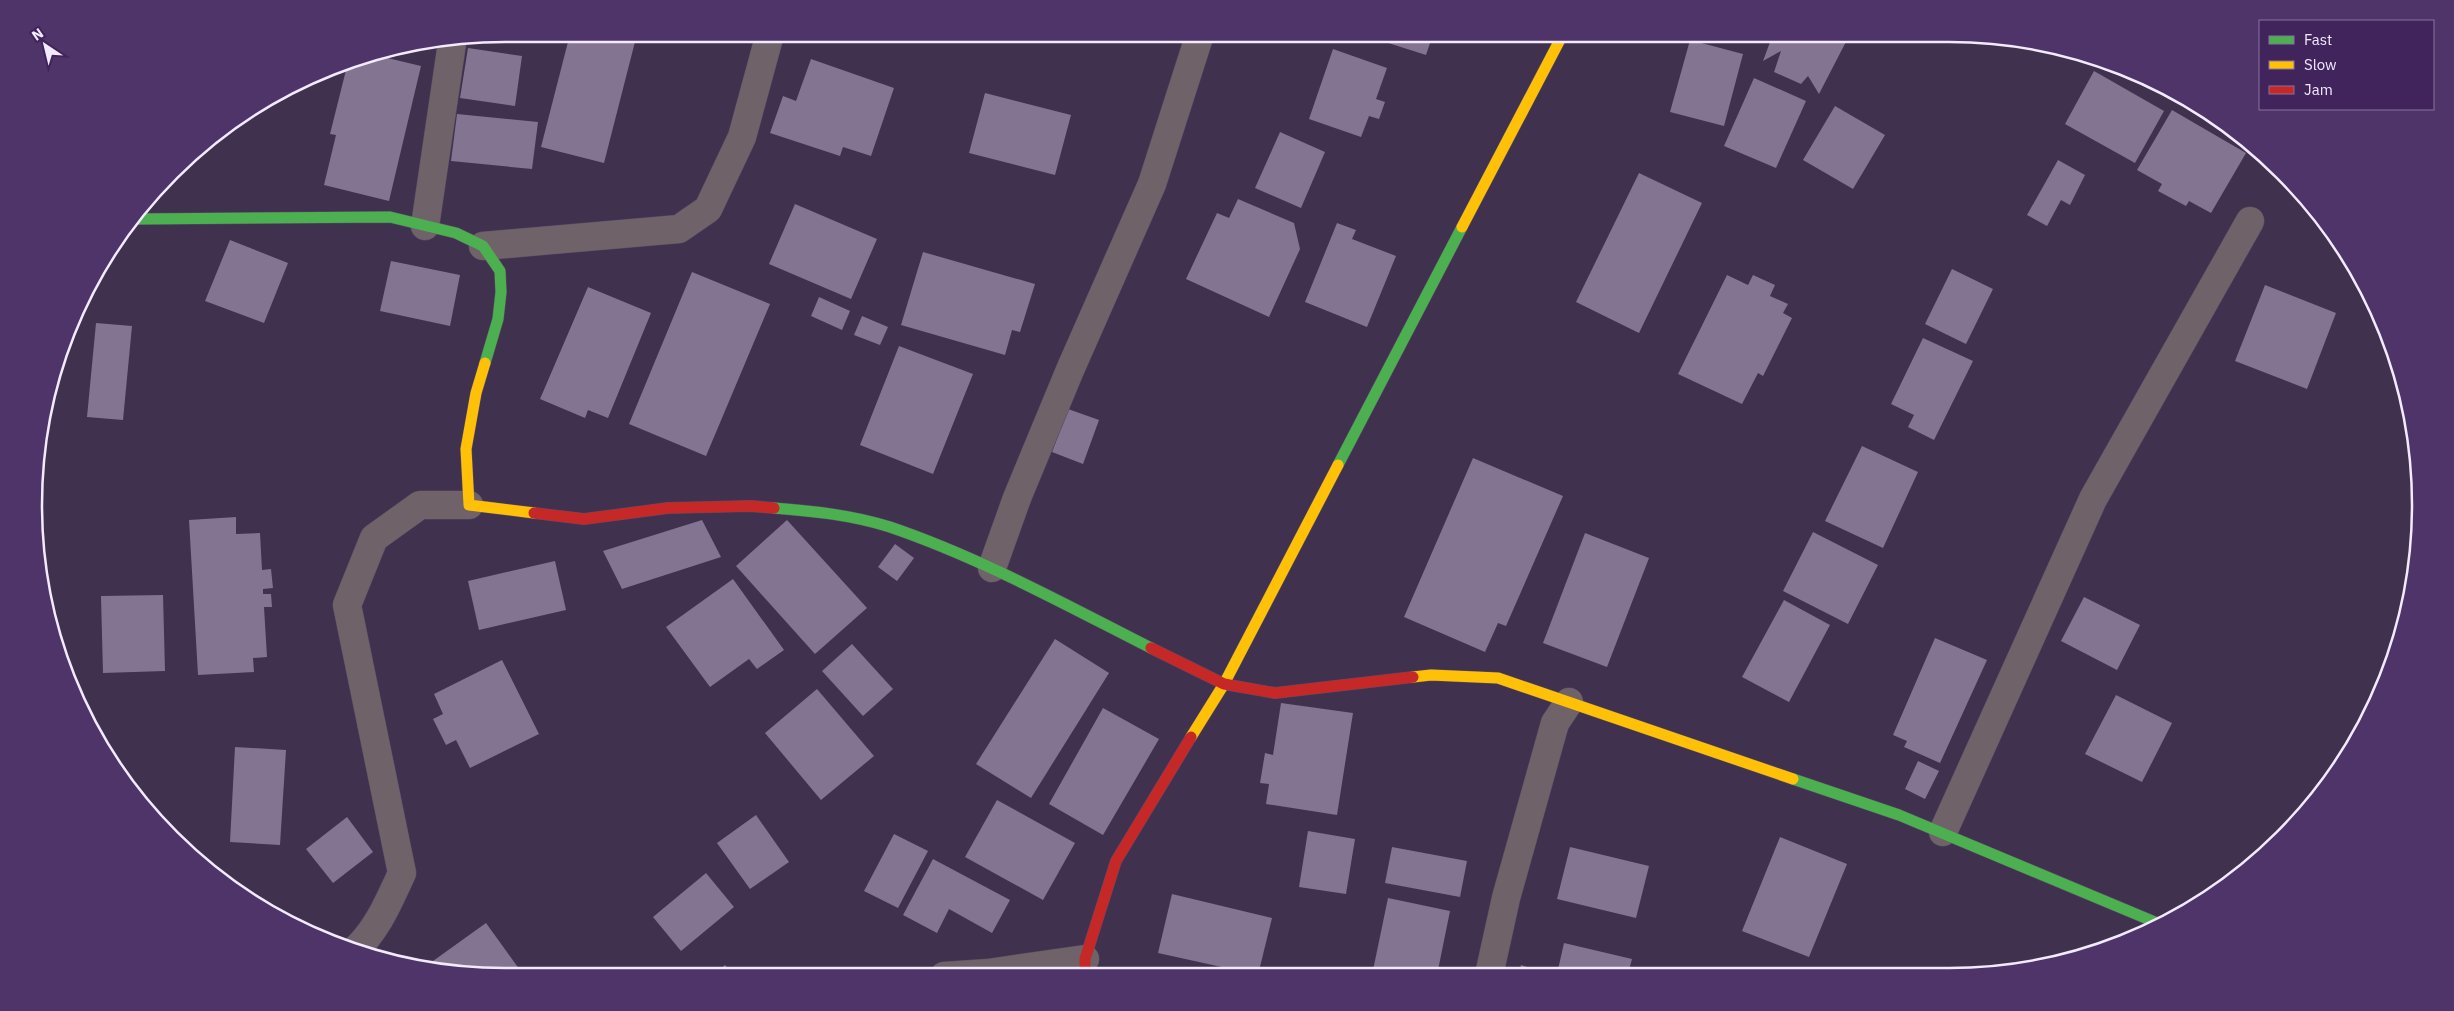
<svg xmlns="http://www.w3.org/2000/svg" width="2454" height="1011" font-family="'IBM Plex Sans',sans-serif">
	<rect width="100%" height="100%" fill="#40314f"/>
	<g fill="#837491">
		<path d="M570,34h67l-33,129 -63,-16z"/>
		<path d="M1360,34h73l-7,21z"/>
		<path d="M1773,34h77l-31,60 -11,-18 -7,8 -27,-12 7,-21 -18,10z"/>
		<path d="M1690,40l53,14 -19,72 -54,-14z"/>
		<path d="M468,48l54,8 -7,50 -55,-8z"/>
		<path d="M1333,49l54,19 -11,31 9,3 -6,17 -10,-3 -8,21 -52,-18z"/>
		<path d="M375,55l46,11 -32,135 -65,-16 12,-50 -6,-1 18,-72 10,2 1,-6z"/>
		<path d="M811,59l83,29 -23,68 -28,-9 -3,9 -70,-23 13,-37 13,5z"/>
		<path d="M2094,71l70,40 -29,52 -70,-39z"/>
		<path d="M1754,78l52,23 -30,67 -52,-22z"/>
		<path d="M985,93l86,22 -16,60 -86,-22z"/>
		<path d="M1835,106l50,29 -32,54 -50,-29z"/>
		<path d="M2172,110l74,43 -35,60 -22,-12 -3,5 -28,-15 4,-7 -25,-14z"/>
		<path d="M457,114l81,8 -6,47 -81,-8z"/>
		<path d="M1280,132l45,20 -24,56 -46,-20z"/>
		<path d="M2058,160l27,15 -15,30 -9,-5 -14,26 -20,-11z"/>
		<path d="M1639,173l63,30 -63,130 -63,-31z"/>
		<path d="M1238,199l56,24 6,26 -31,68 -83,-38 31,-66 12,5z"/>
		<path d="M795,204l82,35 -26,60 -82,-35z"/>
		<path d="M1337,223l19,7 -4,9 44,17 -29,71 -62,-25z"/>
		<path d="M230,240l58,23 -24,60 -59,-22z"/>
		<path d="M923,252l112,32 -15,48 -8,-2 -7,25 -104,-30z"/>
		<path d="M391,261l69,14 -10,51 -70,-15z"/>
		<path d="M1952,269l41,20 -27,55 -41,-20z"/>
		<path d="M692,272l78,32 -64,152 -77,-32z"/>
		<path d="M1727,275l21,10 5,-10 22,10 -5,11 18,8 -5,9 9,5 -29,58 -5,-3 -16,31 -64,-30z"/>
		<path d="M2265,285l71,28 -29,76 -72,-28z"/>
		<path d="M588,287l63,26 -43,105 -20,-8 -3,8 -45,-19z"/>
		<path d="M819,297l31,14 -8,19 -31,-14z"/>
		<path d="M862,316l26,11 -8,18 -26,-10z"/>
		<path d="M96,323l36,3 -9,94 -36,-3z"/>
		<path d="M1923,338l50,23 -39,79 -26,-13 6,-12 -23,-11z"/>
		<path d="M899,346l74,28 -40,100 -73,-29z"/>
		<path d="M1068,409l31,11 -16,44 -31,-12z"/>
		<path d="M1862,446l56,26 -35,76 -58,-27z"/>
		<path d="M1473,458l90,38 -57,130 -8,-3 -13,29 -81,-35z"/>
		<path d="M236,517v17l24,-1 2,37 9,-1 2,19 -10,1v5h8l1,13h-8l3,50 -14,1 1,14 -56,3 -9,-155z"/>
		<path d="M702,520l19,37 -99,32 -19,-38z"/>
		<path d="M787,520l80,88 -52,46 -79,-88z"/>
		<path d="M1813,532l65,33 -30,59 -65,-33z"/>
		<path d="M1585,533l64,25 -42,109 -64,-24z"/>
		<path d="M895,544l19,14 -17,23 -19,-14z"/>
		<path d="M555,561l11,49 -87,20 -11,-49z"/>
		<path d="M733,579l51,71 -27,19 -8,-10 -39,28 -44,-60z"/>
		<path d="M163,595l2,76 -62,2 -2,-77z"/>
		<path d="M2084,597l56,28 -23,45 -56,-29z"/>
		<path d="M1784,600l46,25 -41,77 -47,-25z"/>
		<path d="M1935,638l52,22 -47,103 -36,-16 3,-6 -14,-6z"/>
		<path d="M1055,639l54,34 -78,125 -55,-34z"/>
		<path d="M852,644l41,45 -30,27 -41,-45z"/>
		<path d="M502,660l37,74 -69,34 -14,-28 -10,5 -13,-26 10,-5 -9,-20z"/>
		<path d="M817,689l57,67 -53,44 -56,-67z"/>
		<path d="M2116,695l56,28 -30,59 -57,-28z"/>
		<path d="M1281,703l72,10 -16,102 -71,-11 3,-20 -9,-1 5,-30 8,2z"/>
		<path d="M1103,708l56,31 -56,96 -54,-31z"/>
		<path d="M235,747l51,3 -6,95 -50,-3z"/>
		<path d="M1918,761l21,10 -14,28 -20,-10z"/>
		<path d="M997,800l78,43 -32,57 -78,-43z"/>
		<path d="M756,815l33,47 -39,27 -33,-46z"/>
		<path d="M347,817l26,35 -40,31 -27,-34z"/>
		<path d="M1308,831l47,8 -9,55 -47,-7z"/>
		<path d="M894,834l34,17 -30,57 -34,-17z"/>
		<path d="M1780,837l67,27 -38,93 -67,-26z"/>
		<path d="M1392,847l75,14 -7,36 -75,-14z"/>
		<path d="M1570,847l79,19 -13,52 -79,-19z"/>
		<path d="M933,859l77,41 -18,33 -43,-24 -12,24 -34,-18z"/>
		<path d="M706,873l28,34 -53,44 -28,-34z"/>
		<path d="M1172,894l100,24 -14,57 -100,-22z"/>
		<path d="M1388,898l62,13 -13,64h-65z"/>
		<path d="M486,923l39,54h-20l-69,-11 -3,-5z"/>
		<path d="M1564,943l68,16 -4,15h-71z"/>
		<path d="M725,965l10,12h-24z"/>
		<path d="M1521,965l20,6 -1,3 -22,1z"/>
	</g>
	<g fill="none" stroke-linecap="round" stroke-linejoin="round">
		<g stroke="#594d65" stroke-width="29">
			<g id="street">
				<path d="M425,226l27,-183"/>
				<path d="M483,246l196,-17 29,-20 34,-72 28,-103"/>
				<path d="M992,568l25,-70 53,-128 82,-186 48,-150"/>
				<path d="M1943,832l150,-333 157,-278"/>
				<path d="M353,952c24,-21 36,-51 49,-79l-55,-268 27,-67 46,-33h49"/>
				<path d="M1489,975l17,-77 49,-175 14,-21"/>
				<path d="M944,976l44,-3 97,-14"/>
			</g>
		</g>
		<g stroke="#594d65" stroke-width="12">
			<g id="fast">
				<path d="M138,219l252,-2 66,16 27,13 17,25 1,21 -3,27 -13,44"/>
				<path d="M1338,465l124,-238"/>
				<path d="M774,508c39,3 78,7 116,19 91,31 176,78 261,121"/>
				<path d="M1793,779l106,36 263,110"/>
			</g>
		</g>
		<g stroke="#594d65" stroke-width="12">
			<g id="slow">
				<path d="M1462,227l101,-193"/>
				<path d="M485,363l-9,30 -10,56 3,56 65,8"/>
				<path d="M1413,677l18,-2 67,3 295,101"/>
				<path d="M1191,737l33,-53 114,-219"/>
			</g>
		</g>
		<g stroke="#594d65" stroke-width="12">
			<g id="jam">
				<path d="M534,513l50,6 84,-11 83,-2 23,2"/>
				<path d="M1151,648l73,36 51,9 138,-16"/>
				<path d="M1085,976v-17l31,-98 75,-124"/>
			</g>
		</g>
		<use href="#street" stroke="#706269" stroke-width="28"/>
		<use href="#fast" stroke="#4caf50" stroke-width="11"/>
		<use href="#slow" stroke="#ffc107" stroke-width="11"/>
		<use href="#jam" stroke="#c62828" stroke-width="11"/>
	</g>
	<path d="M0 0H2454V1011H0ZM505 42H1949A463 463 0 0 1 2412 505V505A463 463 0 0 1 1949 968H505A463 463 0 0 1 42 505V505A463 463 0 0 1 505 42Z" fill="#4f3469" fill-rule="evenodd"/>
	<path fill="none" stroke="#f3eafe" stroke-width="2.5" d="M505 42H1949A463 463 0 0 1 2412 505V505A463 463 0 0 1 1949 968H505A463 463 0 0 1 42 505V505A463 463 0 0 1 505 42Z"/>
	<rect x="2259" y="20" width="175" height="90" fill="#41245c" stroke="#88739d"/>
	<rect x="2269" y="36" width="25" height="8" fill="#4caf50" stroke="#88739d"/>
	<text x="2304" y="45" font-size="15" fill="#f3eafe">Fast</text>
	<rect x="2269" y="61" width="25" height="8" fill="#ffc107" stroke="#88739d"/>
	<text x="2304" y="70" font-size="15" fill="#f3eafe">Slow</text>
	<rect x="2269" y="86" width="25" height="8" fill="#c62828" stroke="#88739d"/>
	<text x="2304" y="95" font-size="15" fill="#f3eafe">Jam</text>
	<g transform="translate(45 45) rotate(325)" stroke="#41245c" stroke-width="4" paint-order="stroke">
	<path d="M0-4L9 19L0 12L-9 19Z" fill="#f3eafe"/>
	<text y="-8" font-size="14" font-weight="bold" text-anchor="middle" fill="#f3eafe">N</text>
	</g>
</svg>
